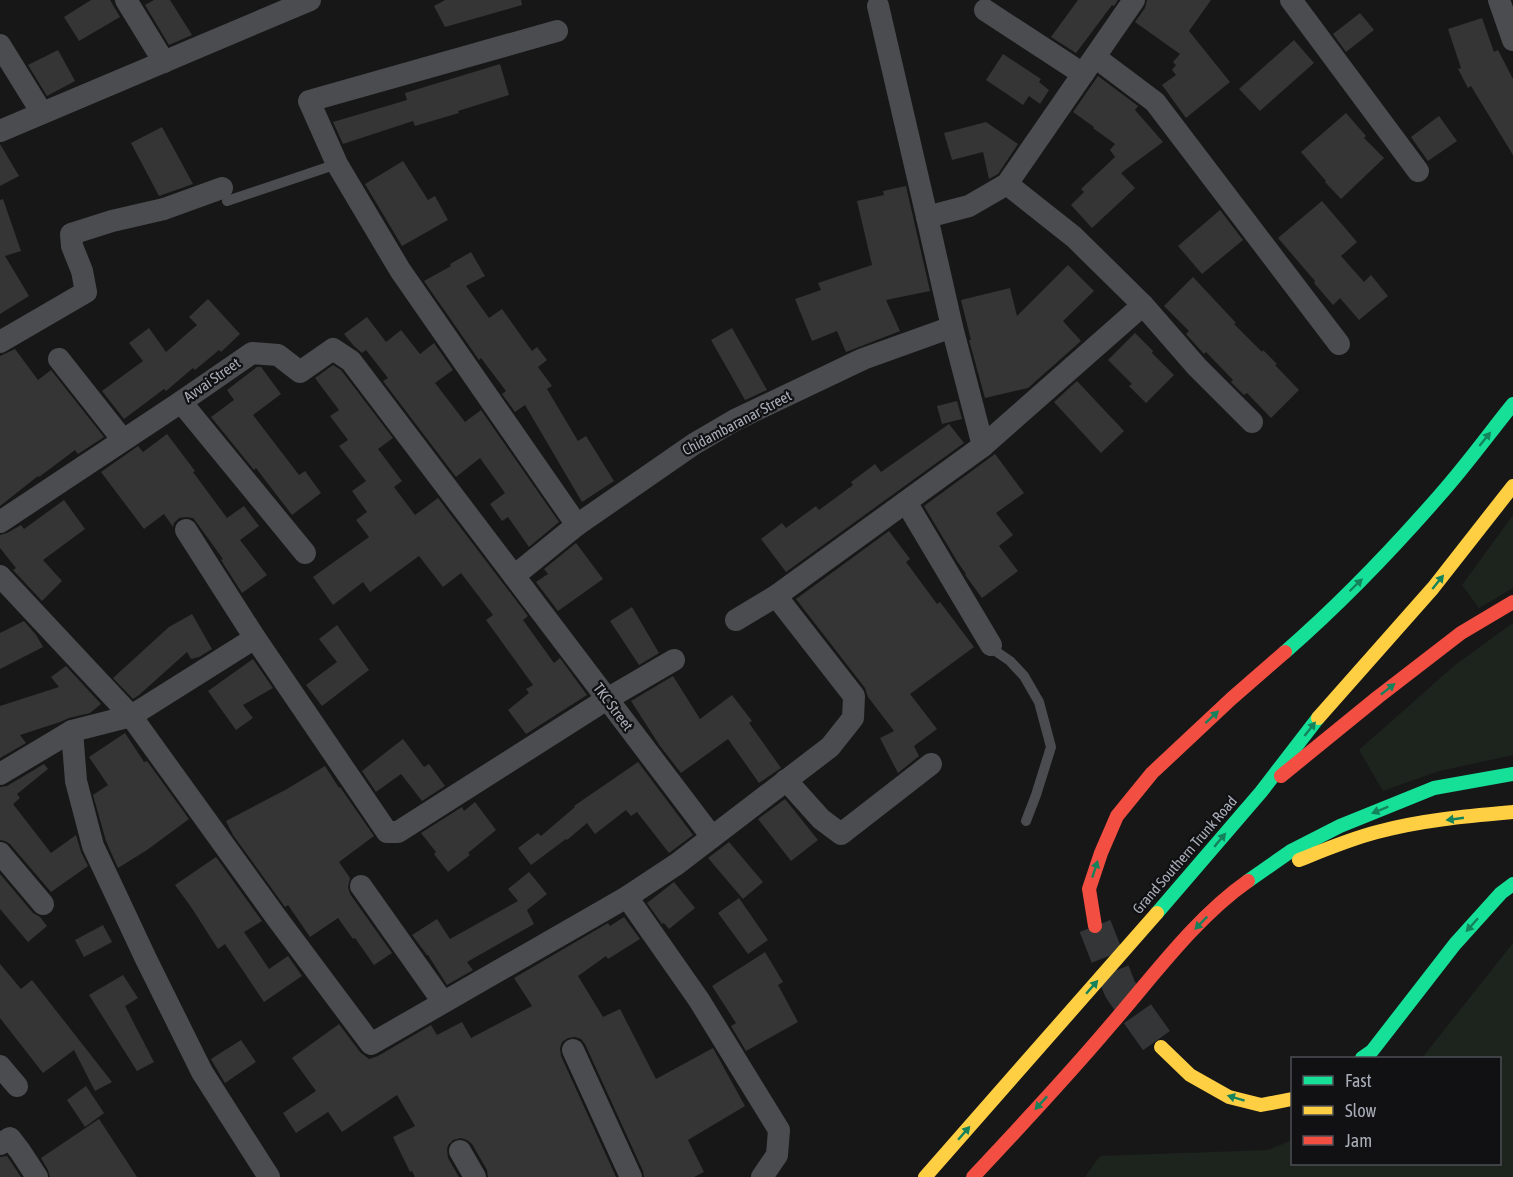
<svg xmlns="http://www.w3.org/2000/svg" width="1513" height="1177" font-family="'Asap Condensed',sans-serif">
	<rect width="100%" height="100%" fill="#171717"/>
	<g fill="#1d241e">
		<path d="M1513,515v73l-34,20 -17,-23z"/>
		<path d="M1513,623v132l-74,16 -56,20 -24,-41 96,-85z"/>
		<path d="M1513,943v234h-428l15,-21 168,-6 24,-10v24h208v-106h-78z"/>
	</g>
	<g fill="#353536">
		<path d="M91,0h19l10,17 -41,24 -15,-24z"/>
		<path d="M154,0h16l22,35 -23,10 -24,-40z"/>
		<path d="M445,0h76l1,5 -77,22 -11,-21z"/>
		<path d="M1078,0h40l-4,6 -2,-1 -36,48 -25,-16z"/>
		<path d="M1147,0h64l-22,31 41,51 -44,36 -24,-33 14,-10 -4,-5 4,-5 -3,-3 7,-8 -45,-32 10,-14z"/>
		<path d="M1360,13l14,17 -28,22 -13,-18z"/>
		<path d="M1482,18l12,34 4,-2 15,29v76l-42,-69 -3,2 -10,-19 3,-1 -13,-39z"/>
		<path d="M1294,40l20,23 -54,48 -21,-22z"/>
		<path d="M58,50l17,31 -28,15 -19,-31z"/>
		<path d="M1003,54l38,25 -2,3 10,8 -9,14 -11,-8 -6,9 -37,-25z"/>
		<path d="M500,64l9,31 -51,16 1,2 -44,13 -2,-5 -70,23 -10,-22 74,-22 -2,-7z"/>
		<path d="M1098,76l40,30 -3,4 28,32 -42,31 14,15 -43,40 -21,-23 13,-13 -3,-3 34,-32 -5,-7 5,-6 -22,-16 1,-1 -21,-15z"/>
		<path d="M1346,113l20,23 -2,2 20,20 -43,41 -16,-17 1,-1 -25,-29z"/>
		<path d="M1439,116l18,25 -29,20 -17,-24z"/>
		<path d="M986,122l32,22 -20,30 -9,5 -6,-27 -31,8 -8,-27z"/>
		<path d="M162,127l31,57 -34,12 -28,-53z"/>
		<path d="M0,144l19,32 -19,10z"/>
		<path d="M403,161l25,39 7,-4 13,24 -46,26 -37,-62z"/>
		<path d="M906,186l24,105 -44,9 14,31 -54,21 -9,-21 -25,10 -17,-42 26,-9 -3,-7 54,-18 -15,-64 27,-6 -1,-4z"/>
		<path d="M3,199l18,52 -16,5 24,40 -29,18v-114z"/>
		<path d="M1322,201l35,41 -16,14 23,26 7,-7 17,21 -29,24 -19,-22 -7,7 -19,-22 1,-2 -37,-43z"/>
		<path d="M1220,210l23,30 -41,34 -24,-28z"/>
		<path d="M471,252l14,24 -19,10 23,32 13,-9 30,42 5,-4 10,13 -9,7 14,19 -5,3 31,52 8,-5 28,45 -32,21 -57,-97 -10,7 -13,-18 4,-3 -25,-33 -2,2 -55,-79 27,-15 -1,-2z"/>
		<path d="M1068,265l26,26 -31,30 18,20 -53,47 -43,10 -16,-58h2l-10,-40 49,-12 7,28z"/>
		<path d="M1193,277l43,46 -2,1 28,28 1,-2 14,14 -2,1 24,25 -28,28 -24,-25 -3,2 -13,-13 2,-2 -27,-28 -2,2 -18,-20 3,-3 -25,-25z"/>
		<path d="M208,299l32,35 -19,18 -2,-2 -24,20 -2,-2 -27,23 -2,-2 -40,30 -22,-28 41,-30 -14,-18 20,-15 17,24 31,-27 -8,-8z"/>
		<path d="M367,317l19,25 15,-12 19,24 14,-11 19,27 -18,13 30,39 16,-12 78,112 -30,25 -21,-30 -6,4 -12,-17 15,-11 -25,-35 -24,19 -73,-96 5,-3 -22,-28 -4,3 -8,-7 -10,-12z"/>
		<path d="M732,328l35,62 -22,10 -34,-60z"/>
		<path d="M1135,333l18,18 -1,2 22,22 -28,28 -17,-17 3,-2 -24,-24z"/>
		<path d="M15,349l23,31 13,-10 53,67 -26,17 -3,-4 -36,27 -1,-1 -38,30v-150z"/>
		<path d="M333,365l8,5 52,68 -15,11 24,32 -8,6 21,28 23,-17 90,118 -5,4 31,43 6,-5 27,37 -61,39 -18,-24 21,-17 -3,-4 7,-4 -47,-65 7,-5 -32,-42 -18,14 -24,-31 -49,36 -7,-10 -30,23 -20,-28 56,-40 -13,-17 11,-8 -15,-21 14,-10 -27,-35 9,-6 -18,-24 9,-6 -24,-32z"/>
		<path d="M257,367h4l20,27 -28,21 46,60 6,-4 16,22 -29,22 -36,-47 -2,2 -43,-53 23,-17 -7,-10z"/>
		<path d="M1077,381l47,50 -23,22 -47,-51z"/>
		<path d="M957,401l5,18 -20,5 -5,-18z"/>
		<path d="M949,424l15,19 -178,129 -25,-33 21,-16 4,5 30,-22 3,4 34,-25 -2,-3 24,-18 6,8z"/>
		<path d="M167,434l28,37 -2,1 34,46 17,-12 15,20 -19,14 27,35 -25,18 -21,-33 2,-1 -26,-36 -4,-5 -7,-1 -7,1 -5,5 -1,4 -9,-13 -20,15 -43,-57 37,-26 5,6z"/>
		<path d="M995,454l29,39 -28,20 17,22 -14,11 19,25 -36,27 -16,-22 -1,-1 1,-1 -9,-13 -33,-55z"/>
		<path d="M64,500l21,29 -42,31 19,21 -20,20 -29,-31 3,-2 -16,-20v-13l7,-2 14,-8 3,4z"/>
		<path d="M889,531l21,28 -4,3 31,42 3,-2 34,45 -64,47 27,35 -23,17 5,10 -21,17 -18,-35 14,-7 -26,-34 -3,-9 -69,-89z"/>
		<path d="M576,543l27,36 -45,32 -22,-29 12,-8 -4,-5z"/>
		<path d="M632,607l27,46 -20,12 -29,-44z"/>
		<path d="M192,614l20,35 -13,8 -8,2 -4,-7 -48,43 -6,4 -20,-21 56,-51z"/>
		<path d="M24,621l12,14 7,12 -43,22v-36z"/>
		<path d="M337,625l32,45 -47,36 -16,-21 31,-23 -18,-23z"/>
		<path d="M253,659l20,29 -30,17 10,13 -17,12 -28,-39z"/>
		<path d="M66,666l35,38 -11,9 -21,5 -9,4 -40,13 6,8 -26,15v-52l59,-19 -8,-10z"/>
		<path d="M673,676l27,43 32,-24 20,26 -3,2 32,45 -22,15 -31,-44 -47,34 -21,-27 -29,-45z"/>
		<path d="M125,733l19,29 3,-1 42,58 -42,31 -29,18 -12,-27 -13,-46 15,-10 -19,-28z"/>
		<path d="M403,739l21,28 5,-3 16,22 -23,15 -21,-27 -25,18 -14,-21z"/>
		<path d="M638,762l55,73 -24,18 -32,-41 -6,4 -5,-6 -31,24 -8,-11 -20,17 -1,-1 -35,26 -13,-17 20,-15 3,3 34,-29 -1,-1z"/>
		<path d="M44,764l4,5 -31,25 3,4 -7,6 38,49 25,-18 5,17 7,14 -37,26 -41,-48 -5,-3 -5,-1v-53l7,-1z"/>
		<path d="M325,766l14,22 1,-1 34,49 -35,26 11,16 -2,9 2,7 42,59 -18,12 -19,-27 -2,1 -15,-21 -28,19 -22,-32 -3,2 -52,-72 -7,-14 61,-32z"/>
		<path d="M785,799l33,41 -27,21 -33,-42z"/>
		<path d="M475,802l21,28 -28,23 2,2 -22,17 -14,-18 2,-2 -15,-19 41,-26 2,4z"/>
		<path d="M729,842l34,40 -20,17 -35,-41z"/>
		<path d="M216,857l46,64 -18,11 25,37 19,-13 14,20 -38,26 -39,-58 -7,5 -27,-42 -16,-22z"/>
		<path d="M529,872l18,22 -20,16 7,14 -67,38 6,8 -26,15 -19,-30h-1l-15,-20 25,-16 13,20 68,-38 -10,-12z"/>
		<path d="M0,874l33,39 7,4 7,9 -19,16 -28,-33z"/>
		<path d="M674,882l21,26 -26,21 -5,-6 -2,1 -15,-21z"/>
		<path d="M739,898l29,42 -20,14 -30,-41z"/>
		<path d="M624,917l16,22 -32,20 -2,-3 -28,20 25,41 17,-8 36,70 57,-31 32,58 -57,34 16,32 -10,5h-50l-1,-6 -58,-127 -4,-5 -6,-2 -7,1 -6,4 -2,6 1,8 55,121h-128l-1,-7 -15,-26 -5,-4 -6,-2 -8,2 -5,5 -1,5 1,8 11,19h-44l-3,-6 -2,1 -17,-35 22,-11 -18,-31 -55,37 -14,-20 -32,21 -13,-20 33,-22 -24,-33 47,-34 21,28 9,7 9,-3 53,-31 6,10 25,-13 9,16 61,-32 -18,-28 94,-55 2,3z"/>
		<path d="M103,925l9,17 -28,15 -9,-17z"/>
		<path d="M765,952l18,30 -5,3 20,37 -52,29 -15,-25 5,-3 -24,-37z"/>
		<path d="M0,964l21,25 11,-9 80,102 -17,9 -21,-41 -31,23 -43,-55z"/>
		<path d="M123,975l15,23 -13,8 29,56 -17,9 -48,-76z"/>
		<path d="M241,1040l15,22 -31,21 -14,-24z"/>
		<path d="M86,1086l18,27 -19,14 -18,-27z"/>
		<path d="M99,1119l38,58h-87l-2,-7 -7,-12z"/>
		<path d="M7,1156l14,21h-21v-20z"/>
	</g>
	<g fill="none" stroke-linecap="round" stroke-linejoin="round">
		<path stroke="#343537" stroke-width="33" stroke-dasharray="33 16" stroke-linecap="butt" d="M1095,926l25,63 41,58"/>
		<g stroke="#4b4c50" stroke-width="10">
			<path d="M227,201l110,-37"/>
			<path d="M991,645l3,5 16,11 14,15 15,26 12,45 -15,48 -10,26"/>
		</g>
		<g stroke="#4b4c50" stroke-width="22">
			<path d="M126,0l38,62"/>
			<path d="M1291,0l127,171"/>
			<path d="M1499,0l14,40"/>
			<path d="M878,6l49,211"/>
			<path d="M985,10l98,64"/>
			<path d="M557,31l-248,70 28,63 63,106 177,255"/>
			<path d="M0,45l42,68"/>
			<path d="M1095,57l60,45 184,242"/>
			<path d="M0,131l310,-131"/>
			<path d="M1007,184l67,53 69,68 54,62 55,55"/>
			<path d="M0,342l86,-50 -4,-21 -10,-25 -1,-12 41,-13 52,-12 58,-21"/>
			<path d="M59,359l64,81"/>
			<path d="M181,402l124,151"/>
			<path d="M983,446l160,-141"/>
			<path d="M906,502l85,143"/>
			<path d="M0,522l181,-120 71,-49 26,2 22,17 33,-23 18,12 361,476"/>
			<path d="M186,530l69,108 132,194h11l209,-133 67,-39"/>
			<path d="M0,576l131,140 145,201 95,127 256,-147 50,-33 153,-117 23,-29 1,-22 -78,-100"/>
			<path d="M514,576l63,-51 117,-81 41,-24 128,-61 89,-32"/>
			<path d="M736,620l40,-24 207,-150 -31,-119 -25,-110 42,-11 38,-22 127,-184"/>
			<path d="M72,731l4,50 17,65 53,113 56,113 67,105"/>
			<path d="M0,774l72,-43 59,-15 124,-78"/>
			<path d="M786,780l35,39 20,15 90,-70"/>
			<path d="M0,853l43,51"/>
			<path d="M361,886l82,116"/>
			<path d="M627,897l72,103 80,130 -2,25 -15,22"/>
			<path d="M573,1050l58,127"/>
			<path d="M0,1066l17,20"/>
			<path d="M0,1144l10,-6 10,13 17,26"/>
			<path d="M460,1151l15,26"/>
		</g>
		<g stroke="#16e098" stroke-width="14">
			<path d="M1285,652c55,-48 106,-101 154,-156 26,-29 49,-61 74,-92"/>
			<path d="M1248,881l43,-30 49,-25 94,-38 79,-14"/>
			<path d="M1157,913l104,-121 57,-74"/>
			<path d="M1362,1058l10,-7 83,-107 46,-51 12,-9"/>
		</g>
		<g stroke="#ffcf43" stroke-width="14">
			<path d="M1318,718l115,-130 80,-102"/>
			<path d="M1299,860c25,-10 51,-21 78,-28 44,-12 91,-16 136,-20"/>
			<path d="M1161,1047l29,28 39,22 32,8 31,-6"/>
			<path d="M925,1177l232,-264"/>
		</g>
		<g stroke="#f24e42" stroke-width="14">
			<path d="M1281,776l97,-79 83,-64 52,-31"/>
			<path d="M1095,926l-6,-37 12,-36 16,-37 35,-43 79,-74 54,-47"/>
			<path d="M973,1177c46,-49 92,-98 136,-150 42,-48 86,-109 139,-146"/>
		</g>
	</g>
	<defs><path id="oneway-solid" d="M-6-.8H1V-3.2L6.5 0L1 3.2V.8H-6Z" transform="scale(1.5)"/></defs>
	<g fill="#14835c">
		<use href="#oneway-solid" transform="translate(1485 439) rotate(-51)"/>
		<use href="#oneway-solid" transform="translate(1438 582) rotate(-51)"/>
		<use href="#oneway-solid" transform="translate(1356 585) rotate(-44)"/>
		<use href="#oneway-solid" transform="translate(1388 689) rotate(-38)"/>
		<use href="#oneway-solid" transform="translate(1212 717) rotate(-43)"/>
		<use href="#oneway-solid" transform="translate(1310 729) rotate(-52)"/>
		<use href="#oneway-solid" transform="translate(1380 810) rotate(158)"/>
		<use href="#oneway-solid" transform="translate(1455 819) rotate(172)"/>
		<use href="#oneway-solid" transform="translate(1220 840) rotate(-50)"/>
		<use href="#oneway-solid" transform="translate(1095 869) rotate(-72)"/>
		<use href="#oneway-solid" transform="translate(1201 923) rotate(134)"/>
		<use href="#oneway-solid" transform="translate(1472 925) rotate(132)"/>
		<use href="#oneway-solid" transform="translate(1092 987) rotate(-49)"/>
		<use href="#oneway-solid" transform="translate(1236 1098) rotate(-163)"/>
		<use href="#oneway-solid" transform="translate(1041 1103) rotate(133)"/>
		<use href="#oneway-solid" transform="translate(964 1133) rotate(-49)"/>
	</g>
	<g text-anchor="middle" stroke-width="4.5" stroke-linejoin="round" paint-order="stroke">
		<g font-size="15" fill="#a8adb8" stroke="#111113">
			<text transform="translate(212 380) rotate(-35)" y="5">Avvai Street</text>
			<text transform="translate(737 423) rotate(-28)" y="5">Chidambaranar Street</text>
			<text transform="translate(613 707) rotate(53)" y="5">TKC Street</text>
			<text transform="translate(1185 855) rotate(-49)" y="5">Grand Southern Trunk Road</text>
		</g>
	</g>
	<rect x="1291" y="1057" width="210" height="108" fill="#111113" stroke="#4d4f55" stroke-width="1.5"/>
	<rect x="1303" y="1076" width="30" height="9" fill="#16e098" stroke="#4d4f55" stroke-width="1.5"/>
	<text x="1345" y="1087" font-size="18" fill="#a8adb8">Fast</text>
	<rect x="1303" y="1106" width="30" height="9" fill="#ffcf43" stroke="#4d4f55" stroke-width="1.5"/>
	<text x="1345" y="1117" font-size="18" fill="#a8adb8">Slow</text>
	<rect x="1303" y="1136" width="30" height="9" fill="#f24e42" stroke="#4d4f55" stroke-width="1.5"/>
	<text x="1345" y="1147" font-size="18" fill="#a8adb8">Jam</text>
</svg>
